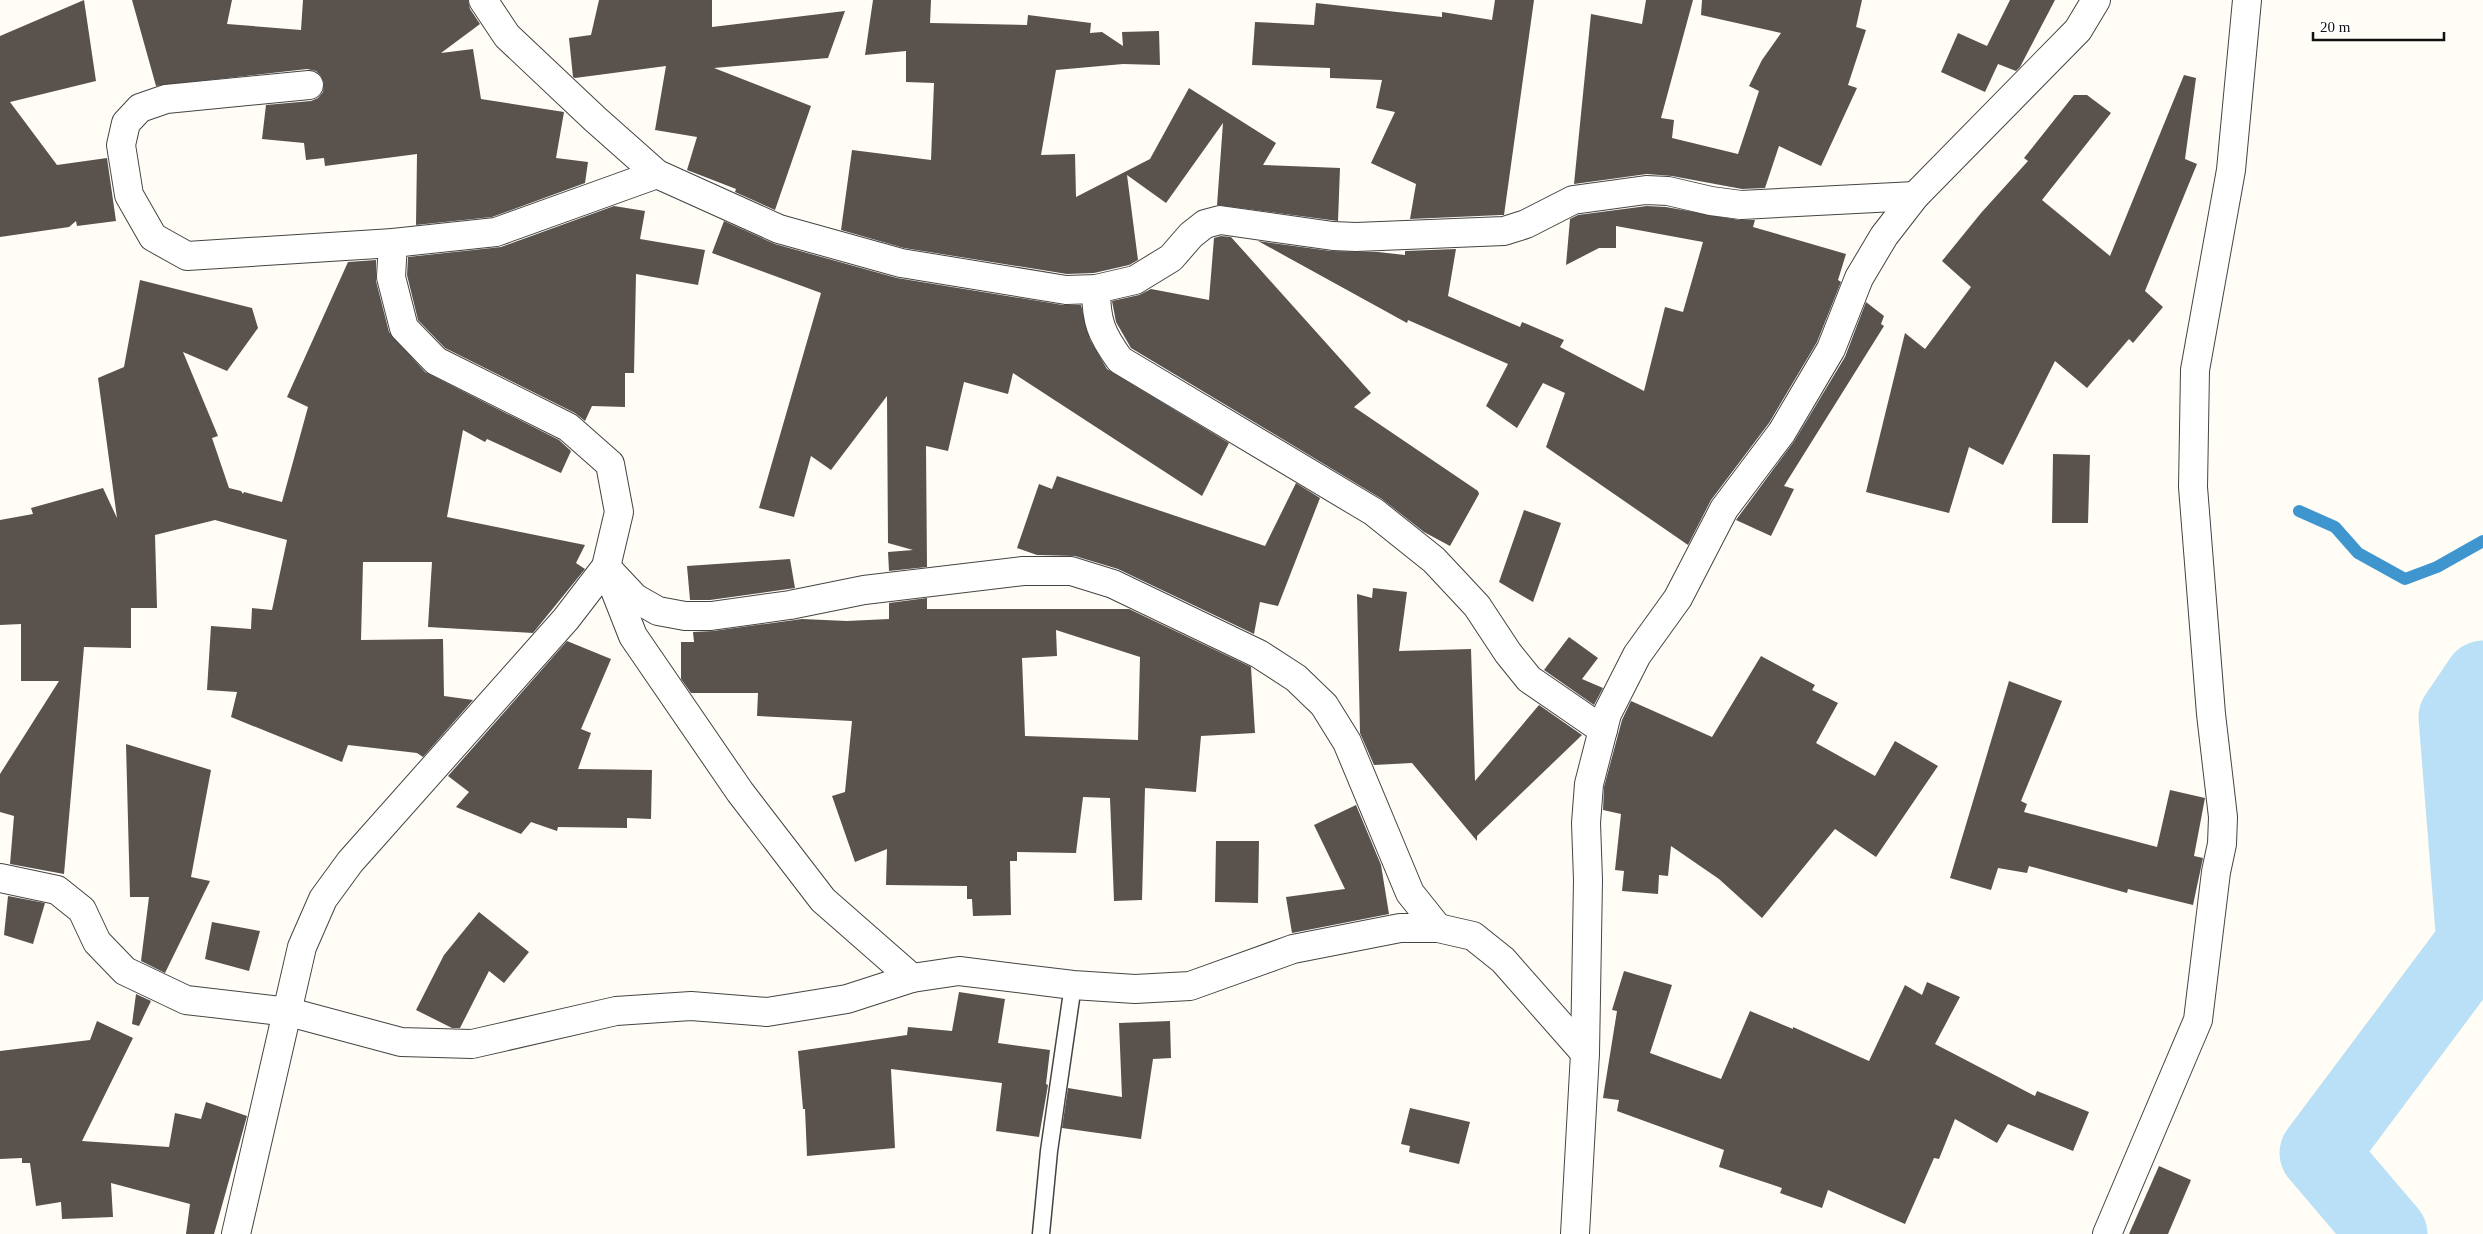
<svg xmlns="http://www.w3.org/2000/svg" width="2483" height="1234" font-family="Georgia,serif">
	<rect width="100%" height="100%" fill="#fffdf5"/>
	<g fill="none" stroke-linecap="round" stroke-linejoin="round">
		<path stroke="#3f96cf" stroke-width="12" d="M2299,511l36,16 23,26 47,26 32,-12 46,-26"/>
		<path stroke="#b9e0f7" stroke-width="79" d="M2388,1234l-69,-81 157,-210 -18,-226 25,-37"/>
	</g>
	<g fill="#5a524d" fill-rule="evenodd">
		<path d="M84,0l12,81 -86,21 47,63 50,-7 9,63 -39,5 -1,-5 -7,6 -69,10v-201z"/>
		<path d="M132,0h100l-5,24 74,6 2,-30h165l2,9 10,15 -39,29 32,-4 8,50 83,13 -8,46 32,4 -3,21 -93,34 -76,8 1,-71 -92,12 -1,-8 -18,2 -2,-17 -42,-4 4,-34 45,-4 7,-3 5,-6 1,-9 -3,-7 -5,-5 -9,-2 -151,17z"/>
		<path d="M599,0h113v27l133,-16 -17,47 -114,10 97,38 -36,104 -40,-18 1,-3 -49,-19 10,-33 -42,-7 11,-64 -91,12 -2,-1 -4,-39 22,-3z"/>
		<path d="M873,0h58l-1,23 97,2 1,-10 63,8 -1,10 12,-1 21,14 -1,-14 37,-1 1,34 -37,-1 -67,6 -15,85 34,-1 1,43 74,-38 39,-71 87,55 -13,22 77,3 -2,53 -121,-16 6,-82 -57,80 -39,-28 11,85 -9,5 -35,8 -27,1 -163,-26 -63,-18 11,-80 79,10 3,-77 -28,-1v-31l-41,4z"/>
		<path d="M1495,0h39l-30,215h-3l-91,4 6,-35 -45,-21 24,-51 -19,-4 6,-28 -52,-2v-10l-78,-3 3,-43 59,3 2,-22 126,14v-5l50,8z"/>
		<path d="M1646,0h47l-32,118 13,2 -2,18 66,16 21,-63 -10,-5 13,-26 19,-27 -80,-18 1,-15h160l-6,27 10,3 -18,55 9,3 -36,78 -42,-20 -14,42 -23,1 -70,-13 -25,-2 -73,10 17,-170 51,10z"/>
		<path d="M2010,0h45l-35,67 -4,4 -18,-7 -13,28 -44,-20 17,-39 29,13z"/>
		<path d="M2184,75l12,3 -11,81 12,5 -52,127 18,16 -30,36 -4,-4 -42,49 -32,-27 -52,104 -34,-18 -20,66 -83,-21 39,-159 20,16 46,-62 -29,-26 39,-48 47,-52 -4,-3 50,-63h13l24,18 -69,87 68,56z"/>
		<path d="M614,206l31,5 -5,28 65,11 -7,35 -62,-11 -2,99h-9v34l-33,-1 -7,15 -10,-8 -130,-65 -27,-28 -11,-45 1,-18 93,-10z"/>
		<path d="M1647,206l19,1 73,13h16l-2,7 93,27 -8,26 3,2 -24,60 -48,81 -58,77 -23,45 -142,-98 19,-54 -22,-10 -26,45 -31,-22 22,-42 -100,-44 -1,3 -149,-82 73,10 47,1 27,3v-4l51,-2 -8,47 72,31 2,-5 42,18 -4,7 84,44 21,-84 18,5 20,-70 -87,-16v22h-17l-33,17 4,-46 8,-4z"/>
		<path d="M724,221l51,23 122,34 166,27h18l9,35 17,29 122,74 -27,53 -189,-123 -5,21 -44,-12 -16,69 -22,-5 1,121 -38,4 -1,-19 25,-2 -25,-7 -1,-147 -56,74 -20,-14 -17,61 -35,-9 62,-215 -109,-40z"/>
		<path d="M1221,236l10,1 140,156 -17,14 124,84 1,3 -29,52 -26,-14 -42,-33 -251,-151 -15,-26 -4,-21 27,-6 12,-6 58,11 5,-62z"/>
		<path d="M376,260v21l13,51 36,40 134,68 12,11 -10,22 -74,-34 -2,3 -22,-12 -16,87 138,28 -9,18 9,6 -52,64 -105,-6 4,-65h-69l-2,78 82,-1 1,57 29,4 -50,57 -6,-4 -69,-8 -6,17 -111,-45 6,-25 -30,-2 4,-64 40,3 1,-21 20,2 15,-70 -72,-20 -60,15 2,73h-26v40l-47,-1 -20,227 -54,-10 4,-48 -14,-4v-38l59,-93h-38v-57l-21,1v-105l33,-6 -2,-6 72,-20 14,30 -19,-140 26,-11 16,-87 112,28 6,20 -31,43 -44,-19 35,84 -6,2 17,50 12,3 2,3 1,-2 38,10 26,-95 -21,-10 61,-135z"/>
		<path d="M1866,302l18,14 -3,8 3,2 -100,160 10,3 -23,47 -35,-16 59,-80 50,-83z"/>
		<path d="M2053,454l37,1 -2,68h-36z"/>
		<path d="M1057,476l208,70 31,-63 24,15 -42,108 -18,-4 -6,32 -136,-65 -43,-13 -38,-1 -20,-7 22,-64 13,5z"/>
		<path d="M1524,510l37,13 -28,79 -34,-20z"/>
		<path d="M790,559l5,29 -85,12h-20l-3,-34z"/>
		<path d="M1373,588l34,4 -8,59 72,-2 4,132 64,-76 43,30 -105,101v5l-65,-78 -38,2 -14,-32 -3,-139 15,4z"/>
		<path d="M927,598v11h202l122,58 4,66 -54,3 -5,56 -51,-4 -3,112 -28,1 -4,-103 -27,-1 -7,56 -59,-1v9h-7l1,54 -38,1 -1,-17h-5v-13l-81,-1 1,-36 -32,13 -23,-66 13,-4 7,-71 -95,-5 1,-23h-67l-10,-14v-37h13l-1,-10 20,-1 89,-12 45,2 42,-2v-16zM1056,630l84,27 -2,83 -113,-4 -3,-78 35,-2z"/>
		<path d="M1569,637l29,21 -16,21 21,9 -9,17 -50,-35z"/>
		<path d="M567,641l44,18 -30,70 10,4 -13,36 74,1 -1,49 -24,-1v10l-69,-1 -1,4 -26,-9 -10,12 -65,-27 13,-15 -21,-16z"/>
		<path d="M1761,656l54,29 -3,5 26,13 -22,40 59,33 20,-35 43,25 -62,91 -41,-28 -73,89 -43,-39 -48,-33 -3,30 -9,-1 -1,19 -36,-3 2,-20 -9,-1 6,-56 -18,-4 1,-23 18,-67 9,-19 81,36z"/>
		<path d="M2009,681l53,20 -41,100 6,3 -3,8 133,35 13,-57 35,8 -11,58 9,2 -10,47 -65,-16 -1,4 -98,-27 -2,7 -29,-5 -7,22 -41,-12z"/>
		<path d="M126,744l85,26 -20,107 19,4 -45,92 -24,-12 8,-64h-19z"/>
		<path d="M1356,805l25,60 8,49 -97,19 -6,-36 59,-8 -31,-64z"/>
		<path d="M1216,841h43l-1,62 -43,-1z"/>
		<path d="M8,896l37,7 -12,41 -29,-9z"/>
		<path d="M479,912l50,40 -25,31 -15,-12 -29,57h-8l-36,-18 28,-55z"/>
		<path d="M212,922l48,9 -11,40 -44,-12z"/>
		<path d="M1624,971l48,14 -22,68 71,26 29,-68 43,18v-2l76,34 36,-76 17,10 5,-13 33,15 -25,47 100,52 2,-5 52,21 -16,39 -65,-27 -11,19 -42,-24 -16,40 -5,-1 -29,66 -77,-34 -6,18 -42,-15 2,-5 -63,-21 5,-17 -107,-39 2,-11 -16,-2 14,-87 -5,-1z"/>
		<path d="M959,992l46,7 -7,44 52,7 -4,34 2,1 -9,52 -43,-6 6,-48 -111,-14 4,79 -88,8 -2,-47h-2l-5,-58 109,-16 1,-8 44,4z"/>
		<path d="M136,994l15,7 -12,25 -7,-2z"/>
		<path d="M97,1021l36,17 -51,103 87,6 6,-34 26,6 5,-17 41,14 -33,118h-28l4,-30 -79,-21 2,34 -51,2 -1,-17 -25,4 -6,-43h-8v-5l-22,1v-108l90,-11z"/>
		<path d="M1170,1021l1,37 -18,1 -12,80 -79,-11 6,-40 54,9 -3,-74z"/>
		<path d="M1410,1108l60,14 -11,42 -50,-12 1,-6 -9,-2z"/>
		<path d="M2159,1166l32,14 -23,54h-39z"/>
	</g>
	<g fill="none" stroke-linecap="round" stroke-linejoin="round">
		<g stroke="#444" stroke-width="19">
			<path id="service" d="M1041,1234l8,-83 24,-166"/>
		</g>
		<g stroke="#444" stroke-width="30">
			<g id="minor">
				<path d="M483,0l24,36 88,83 62,55 122,55 122,34 165,27 30,-1 39,-9 36,-22 20,-23 14,-11 15,-4 113,16 23,1 148,-6 22,-7 47,-24 73,-10 22,1 43,10 30,4 174,-9"/>
				<path d="M309,85l-143,14 -26,9 -14,15 -5,22 8,50 24,42 34,19 206,-13 103,-11 161,-58"/>
				<path d="M1096,289c0,32 5,45 24,71l254,152 60,48 43,46 31,47 21,26 74,51"/>
				<path d="M606,567l29,31 23,13 27,5h26l79,-11 74,-15 159,-19h48l42,13 146,70 37,24 28,27 23,37 63,151 28,35"/>
				<path d="M611,580l22,56 107,156 83,108 89,78"/>
				<path d="M0,878l57,12 25,20 15,32 28,29 61,29 103,12 112,30 71,2 144,-33 75,-5 76,6 80,-13 65,-21 47,-7 114,14 62,4 55,-3 103,-37 107,-21h38l35,8 30,24 82,93"/>
				<path d="M236,1234l66,-287 21,-48 27,-37 216,-243 40,-52 13,-55 -9,-48 -42,-37 -132,-66 -32,-33 -13,-51 2,-34"/>
				<path d="M1575,1234l10,-181 3,-173 -2,-57 3,-39 18,-70 30,-59 41,-57 46,-89 58,-77 49,-83 28,-71 25,-42 31,-40 163,-166 18,-30"/>
				<path d="M2107,1234l91,-214 18,-148 6,-28 1,-27 -12,-103 -18,-227 2,-117 36,-200 16,-170"/>
			</g>
		</g>
		<use href="#service" stroke="#fff" stroke-width="16"/>
		<use href="#minor" stroke="#fff" stroke-width="28"/>
	</g>
	<path d="M2313 32v8h131v-8" fill="none" stroke="#111111" stroke-width="2.5"/>
	<text x="2320" y="32" font-size="15" fill="#111111" stroke="#ffffff" stroke-width="4" paint-order="stroke">20 m</text>
</svg>
